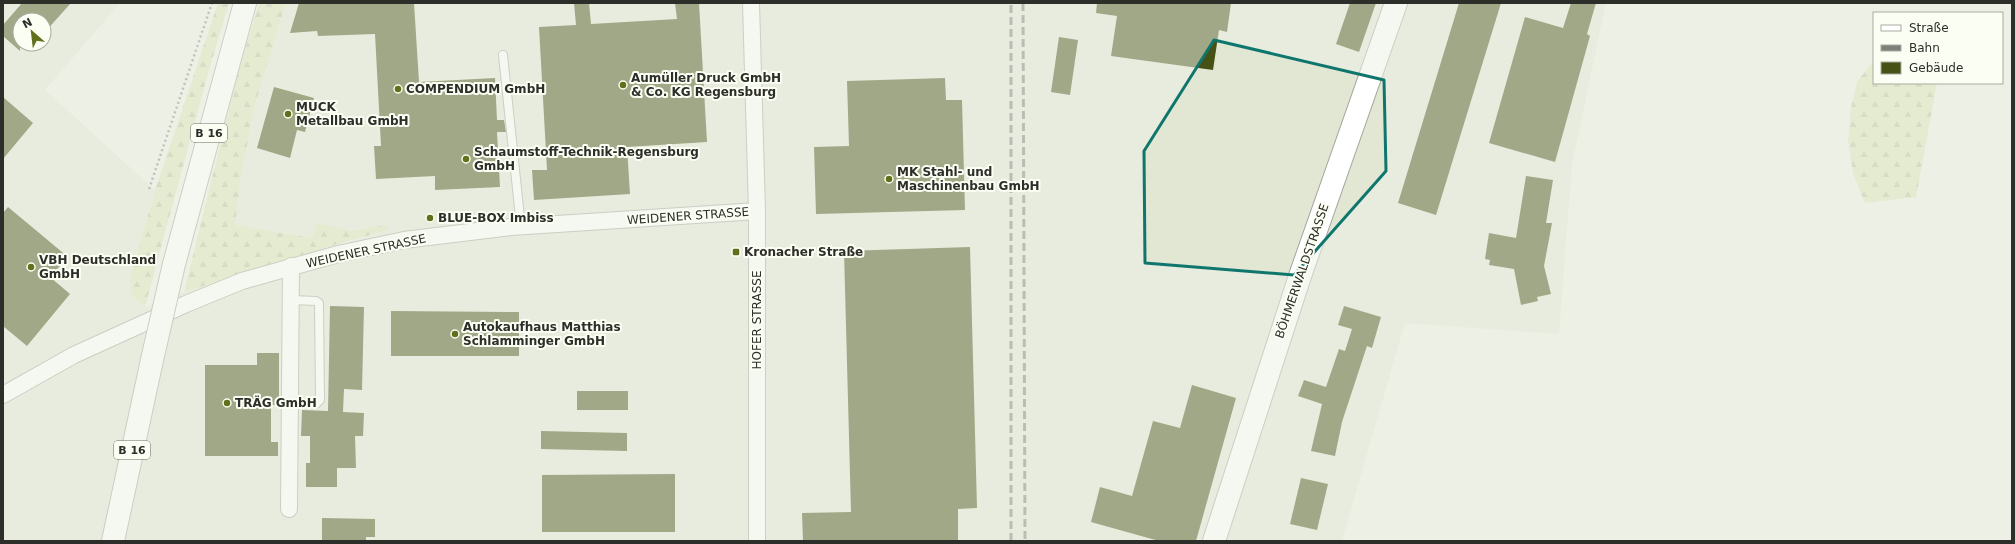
<svg xmlns="http://www.w3.org/2000/svg" width="2015" height="544" font-family="'DejaVu Sans',sans-serif">
	<defs>
		<pattern id="forest-firs" width="22" height="20" patternUnits="userSpaceOnUse"><rect width="22" height="20" fill="#dae5b9"/><path d="M5 1l3.5 6h-7zM16 11l3.5 6h-7z" fill="#bbc59f"/></pattern>
	</defs>
	<rect width="100%" height="100%" fill="#edf0e5"/>
	<path fill="#e2e7d4" fill-rule="evenodd" d="M3,3h117l-75,87 110,100 -25,89 2,17 13,11 39,-15 205,-62 -2,-5 -36,6 -34,-8 -5,15 -77,-13 6,-49 14,-71 31,-102h1320l-34,161 -13,170 -154,-11 -63,218h-1339zM20,20h24v24h-24z"/>
	<g fill="url(#forest-firs)">
		<path d="M218,3h11l-18,60 -66,244 -13,-11 -2,-17 25,-89z"/>
		<path d="M259,3h27l-31,102 -14,71 -6,49 77,13 5,-15 34,8 36,-6 2,5 -51,14 -154,48 54,-220z"/>
		<path d="M1871,64l3,1v18h63l-21,114 -51,6 -12,-29 -5,-34 3,-32 6,-26z"/>
	</g>
	<g fill="#465115">
		<path d="M22,3h49l-27,30v-13h-24v31l-17,-15v-11z"/>
		<path d="M299,3h115l5,79 76,-4 2,42h7l2,12h-9l3,55 -65,3v-14l-59,3 -2,-33h7l-6,-112 -57,2 -1,-5 -27,2z"/>
		<path d="M574,3h15l2,21 86,-5 -2,-16h24l8,139 -80,5 3,47 -96,6 -2,-30h15l-8,-143 37,-2z"/>
		<path d="M1097,3h134l-4,29 -8,-2 -6,40 -102,-14 6,-40 -21,-3z"/>
		<path d="M1350,3h26l-17,49 -23,-8z"/>
		<path d="M1459,3h42l-65,212 -38,-12z"/>
		<path d="M1571,3h25l-9,31 3,2 -35,126 -66,-19 36,-126 38,11z"/>
		<path d="M1059,37l19,3 -8,55 -19,-3z"/>
		<path d="M945,78l1,22h16l3,110 -149,4 -2,-67 35,-1 -2,-65z"/>
		<path d="M274,87l40,11 -9,34 -8,-2 -7,28 -33,-10z"/>
		<path d="M3,97l30,26 -30,36z"/>
		<path d="M1526,176l27,4 -7,43h6l-8,43 7,28 -14,3 1,4 -17,4 -7,-36 -25,-4 1,-5 -5,-1 4,-26 27,5z"/>
		<path d="M8,207l60,50 -18,20 20,17 -43,52 -24,-20v-113z"/>
		<path d="M970,247l7,261 -19,1v32h-155l-1,-28 49,-1 -7,-261z"/>
		<path d="M330,306l34,1 -2,83 -18,-1 -1,23 21,1 -1,23h-8l1,32h-19v19h-31v-24h4v-27h-9l1,-26 26,1z"/>
		<path d="M1344,306l37,11 -9,31 -5,-2 -25,76 -7,34 -24,-5 11,-47 -24,-8 6,-16 22,7 13,-38 6,2 7,-22 -14,-4z"/>
		<path d="M391,311l128,1v44h-128z"/>
		<path d="M257,353h22v52h-8v37h7v14h-73v-91h52z"/>
		<path d="M1192,385l44,13 -40,143h-37l-68,-19 9,-35 32,9 21,-75 27,7z"/>
		<rect x="577" y="391" width="51" height="19"/>
		<path d="M541,431l86,2v18l-86,-2z"/>
		<path d="M675,474v58h-133v-57z"/>
		<path d="M1301,478l27,6 -11,46 -27,-6z"/>
		<path d="M322,518l53,1v18h-9v4h-44z"/>
	</g>
	<g fill="none" stroke-linecap="round" stroke-linejoin="round">
		<g stroke="#a3a69b" stroke-width="10">
			<g id="lane">
				<path d="M503,55l18,172"/>
				<path d="M290,402l26,2 4,-4 -1,-97 -3,-2 -25,-1"/>
			</g>
		</g>
		<g stroke="#a3a69b" stroke-width="18">
			<g id="street">
				<path d="M751,3l6,208v330"/>
				<path d="M3,395l71,-40 112,-51 56,-23 96,-27 66,-14 107,-13 246,-16"/>
				<path d="M289,509l2,-243"/>
			</g>
		</g>
		<g stroke="#a3a69b" stroke-width="24">
			<path id="secondary" d="M1214,541l86,-265 96,-273"/>
		</g>
		<g stroke="#a3a69b" stroke-width="24">
			<g id="highway">
				<path d="M174,264l71,-261"/>
				<path d="M113,541l39,-181"/>
			</g>
		</g>
		<path stroke="#898b84" stroke-width="2.5" stroke-dasharray="2 3" stroke-linecap="butt" d="M149,189l63,-186"/>
		<use href="#lane" stroke="#fff" stroke-width="8"/>
		<use href="#street" stroke="#fff" stroke-width="16"/>
		<use href="#secondary" stroke="#fff" stroke-width="22"/>
		<use href="#highway" stroke="#fff" stroke-width="22"/>
		<g stroke="#7d7f78" stroke-width="3" stroke-dasharray="8 4" stroke-linecap="butt">
			<path d="M1023,3l2,538"/>
			<path d="M1011,541v-538"/>
		</g>
		<g stroke="#a3a69b" stroke-width="24" stroke-linecap="butt">
			<path id="highway-bridge" d="M152,360l22,-96"/>
		</g>
		<use href="#highway-bridge" stroke="#fff" stroke-width="22"/>
	</g>
	<path d="M0 0H2015V544H0ZM1214,40l170,40 2,91 -92,104 -149,-12 -1,-112z" fill="#edf0e5" fill-opacity=".55" fill-rule="evenodd"/>
	<path fill="none" stroke="#0f766e" stroke-width="3" stroke-linejoin="round" d="M1214,40l170,40 2,91 -92,104 -149,-12 -1,-112z"/>
	<g fill="#62701c" stroke="#fbfef2" stroke-width="1.5">
		<circle cx="623" cy="85" r="4"/>
		<circle cx="398" cy="89" r="4"/>
		<circle cx="288" cy="114" r="4"/>
		<circle cx="466" cy="159" r="4"/>
		<circle cx="889" cy="179" r="4"/>
		<circle cx="430" cy="218" r="4"/>
		<rect x="732" y="248" width="8" height="8" rx="2"/>
		<circle cx="31" cy="267" r="4"/>
		<circle cx="455" cy="334" r="4"/>
		<circle cx="227" cy="403" r="4"/>
	</g>
	<g text-anchor="middle" stroke-width="4" stroke-linejoin="round" paint-order="stroke">
		<g fill="#fbfef2" stroke="#6b6c66" stroke-width="1">
			<rect x="191" y="124" width="36" height="18" rx="3"/>
			<rect x="114" y="441" width="36" height="18" rx="3"/>
		</g>
		<g font-size="11" font-weight="bold" fill="#2d2e2a">
			<text x="209" y="137">B 16</text>
			<text x="132" y="454">B 16</text>
		</g>
		<g font-size="12" font-weight="bold" fill="#2d2e2a" stroke="#fbfef2" text-anchor="start">
			<text x="631" y="82">Aumüller Druck GmbH<tspan x="631" dy="14">&amp; Co. KG Regensburg</tspan></text>
			<text x="406" y="93">COMPENDIUM GmbH</text>
			<text x="296" y="111">MUCK<tspan x="296" dy="14">Metallbau GmbH</tspan></text>
			<text x="474" y="156">Schaumstoff-Technik-Regensburg<tspan x="474" dy="14">GmbH</tspan></text>
			<text x="897" y="176">MK Stahl- und<tspan x="897" dy="14">Maschinenbau GmbH</tspan></text>
			<text x="438" y="222">BLUE-BOX Imbiss</text>
			<text x="744" y="256">Kronacher Straße</text>
			<text x="39" y="264">VBH Deutschland<tspan x="39" dy="14">GmbH</tspan></text>
			<text x="463" y="331">Autokaufhaus Matthias<tspan x="463" dy="14">Schlamminger GmbH</tspan></text>
			<text x="235" y="407">TRÄG GmbH</text>
		</g>
		<g font-size="12" fill="#2d2e2a" stroke="#fbfef2">
			<text transform="translate(688 216) rotate(-4)" y="4">WEIDENER STRASSE</text>
			<text transform="translate(366 251) rotate(-12)" y="4">WEIDENER STRASSE</text>
			<text transform="translate(1302 271) rotate(-71)" y="4">BÖHMERWALDSTRASSE</text>
			<text transform="translate(757 320) rotate(-90)" y="4">HOFER STRASSE</text>
		</g>
	</g>
	<rect width="2015" height="544" fill="none" stroke="#2d2e2a" stroke-width="8"/>
	<rect x="1873" y="12" width="130" height="72" fill="#fbfef2" stroke="#a9aba2"/>
	<rect x="1881" y="25" width="20" height="6" fill="#ffffff" stroke="#a9aba2"/>
	<text x="1909" y="32" font-size="12" fill="#2d2e2a">Straße</text>
	<rect x="1881" y="45" width="20" height="6" fill="#7d7f78" stroke="#a9aba2"/>
	<text x="1909" y="52" font-size="12" fill="#2d2e2a">Bahn</text>
	<rect x="1881" y="62" width="20" height="12" fill="#465115" stroke="#a9aba2"/>
	<text x="1909" y="72" font-size="12" fill="#2d2e2a">Gebäude</text>
	<g transform="translate(32 32) rotate(332)"><circle r="19" fill="#fbfef2" stroke="#a9aba2"/>
	<path d="M0-3L7 15L0 10L-7 15Z" fill="#62701c"/>
	<text y="-6" font-size="11" font-weight="bold" text-anchor="middle" fill="#2d2e2a">N</text>
	</g>
</svg>
